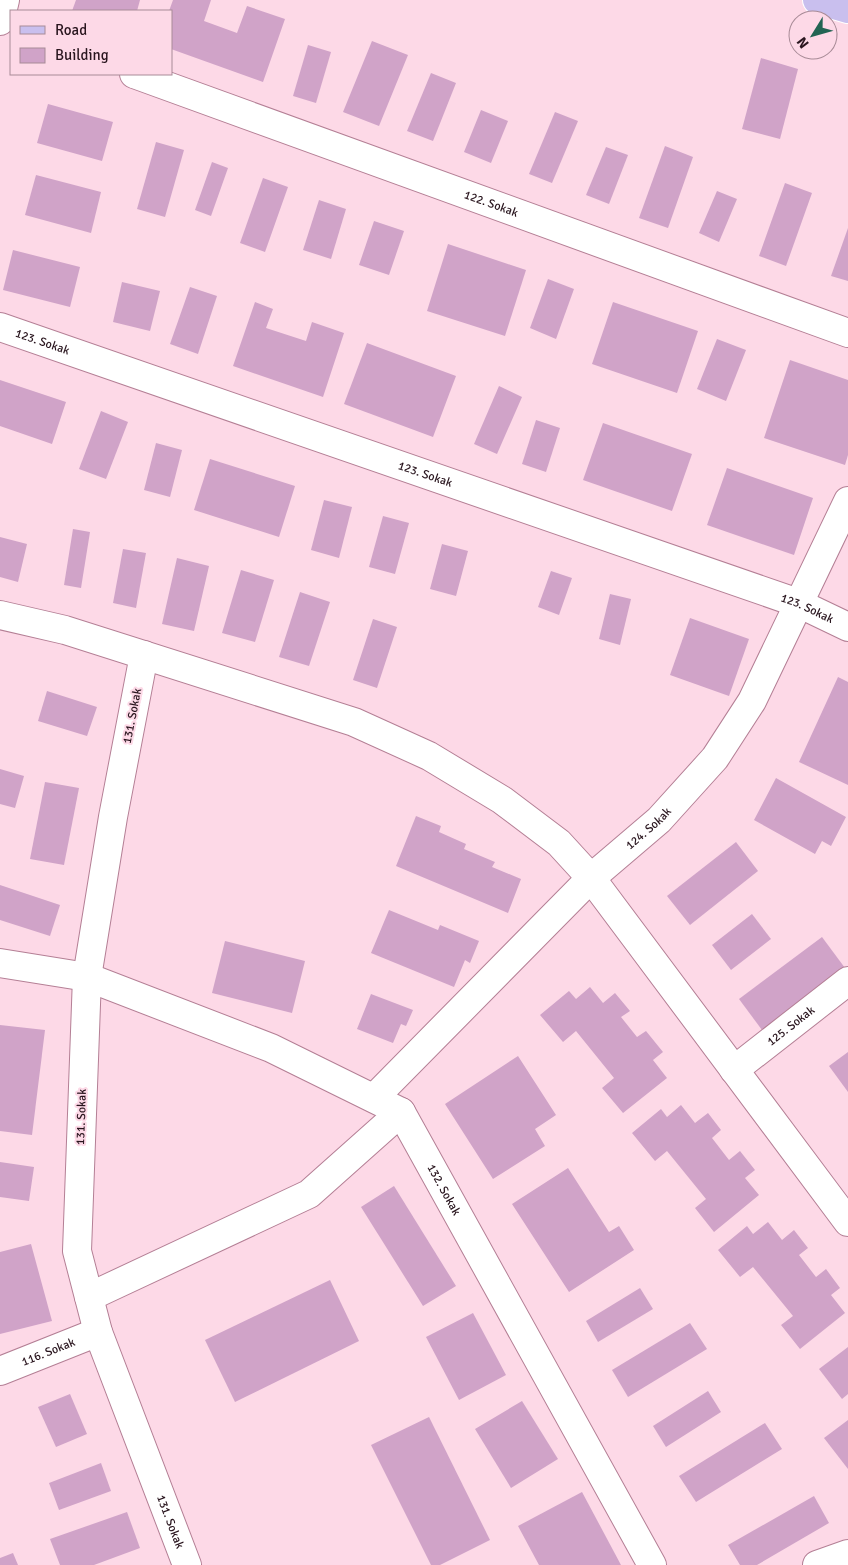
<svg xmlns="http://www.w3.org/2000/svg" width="848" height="1565" font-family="Signika,sans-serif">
	<rect width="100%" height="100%" fill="#fdd9e7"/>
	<g fill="#d0a3c8">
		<path d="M76,0h64l-3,11h-65z"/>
		<path d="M173,0h38l-7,21 33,12 10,-27 38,13 -22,63 -92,-33v-38h-2z"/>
		<path d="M372,41l36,14 -29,71 -36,-14z"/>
		<path d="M308,45l23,7 -15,51 -23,-7z"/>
		<path d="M761,58l37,11 -18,70 -38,-10z"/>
		<path d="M431,73l25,10 -23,58 -26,-10z"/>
		<path d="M48,104l65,18 -11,39 -65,-18z"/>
		<path d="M481,110l27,11 -17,42 -27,-11z"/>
		<path d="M555,112l23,9 -26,62 -23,-9z"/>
		<path d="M156,142l28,8 -19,67 -28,-8z"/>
		<path d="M665,146l28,11 -25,71 -29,-10z"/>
		<path d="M606,147l22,8 -19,49 -23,-9z"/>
		<path d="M212,162l16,6 -17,48 -16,-6z"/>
		<path d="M36,175l65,17 -10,41 -66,-18z"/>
		<path d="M263,178l25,9 -23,65 -25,-9z"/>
		<path d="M785,183l27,10 -26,73 -27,-10z"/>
		<path d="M717,191l20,8 -18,43 -20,-9z"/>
		<path d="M319,200l27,9 -15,50 -28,-9z"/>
		<path d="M374,221l30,10 -15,44 -30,-10z"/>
		<path d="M848,228v53l-17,-5z"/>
		<path d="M448,244l78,26 -21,66 -78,-25z"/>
		<path d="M13,250l67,17 -10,40 -67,-17z"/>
		<path d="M548,279l26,10 -18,50 -26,-11z"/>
		<path d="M122,282l38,9 -10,40 -37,-9z"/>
		<path d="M190,287l27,9 -19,58 -28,-10z"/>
		<path d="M255,302l18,7 -7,19 40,13 6,-19 32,11 -21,64 -90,-31z"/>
		<path d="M613,302l85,29 -21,62 -85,-29z"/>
		<path d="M717,339l29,11 -20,51 -29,-12z"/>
		<path d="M367,343l89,33 -23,61 -89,-33z"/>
		<path d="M790,360l58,20v75l-3,10 -81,-27z"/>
		<path d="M0,380l66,22 -14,42 -52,-18z"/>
		<path d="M499,386l23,11 -25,57 -23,-10z"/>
		<path d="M101,411l27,11 -22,57 -27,-10z"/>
		<path d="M536,420l24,8 -14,44 -24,-8z"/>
		<path d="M603,423l89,31 -20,57 -89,-31z"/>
		<path d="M156,443l26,7 -12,47 -26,-7z"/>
		<path d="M210,459l85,27 -16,51 -85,-27z"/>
		<path d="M727,468l86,30 -19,57 -87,-30z"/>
		<path d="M324,500l28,7 -13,51 -28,-8z"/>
		<path d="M383,516l26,7 -14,51 -26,-7z"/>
		<path d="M73,529l17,3 -9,56 -17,-3z"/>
		<path d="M0,537l27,7 -9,38 -18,-5z"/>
		<path d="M442,544l26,7 -12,45 -26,-7z"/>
		<path d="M123,549l23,4 -10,55 -23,-5z"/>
		<path d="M177,558l32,8 -15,65 -32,-7z"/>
		<path d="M241,570l33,10 -19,62 -33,-9z"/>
		<path d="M551,571l21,7 -13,37 -21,-8z"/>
		<path d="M300,592l30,10 -21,64 -30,-9z"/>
		<path d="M610,594l21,5 -11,46 -21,-6z"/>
		<path d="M690,618l59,21 -20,57 -59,-21z"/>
		<path d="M373,619l24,8 -20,61 -24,-8z"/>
		<path d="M838,677l10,5v103l-49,-23z"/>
		<path d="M47,691l50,16 -10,29 -49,-15z"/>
		<path d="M0,769l24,7 -9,32 -15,-4z"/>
		<path d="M776,778l70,39 -15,29 -9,-5 -7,13 -61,-34z"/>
		<path d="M45,782l34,6 -15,77 -34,-6z"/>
		<path d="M416,816l25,10 -2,6 27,12 -2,5 31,13 -3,5 29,12 -13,34 -112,-47z"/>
		<path d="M736,842l22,29 -68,54 -23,-29z"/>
		<path d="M0,885l60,20 -10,31 -50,-16z"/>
		<path d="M389,910l49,20 2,-5 39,16 -9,22 -5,-3 -11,27 -83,-34z"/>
		<path d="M752,914l19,25 -40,31 -19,-25z"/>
		<path d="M822,937l23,31 -83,62 -23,-31z"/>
		<path d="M225,941l80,20 -13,52 -80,-20z"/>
		<path d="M590,987l13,16 12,-10 15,18 -9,6 16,20 9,-6 17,21 -10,8 14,18 -44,35 -21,-25 12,-10 -38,-47 -13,11 -23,-27 29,-24 7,8z"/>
		<path d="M371,994l42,16 -7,16 -5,-2 -8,19 -36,-14z"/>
		<path d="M0,1025l45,5 -13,105 -32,-4z"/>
		<path d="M848,1052v40l-19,-26z"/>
		<path d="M518,1056l38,59 -21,14 10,17 -52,33 -48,-75z"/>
		<path d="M681,1105l14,18 13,-10 13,17 -9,8 17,22 11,-9 15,19 -10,8 14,17 -45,37 -19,-24 11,-9 -39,-48 -12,10 -23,-28 29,-24 6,8z"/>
		<path d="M0,1162l34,5 -5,34 -29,-4z"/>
		<path d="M568,1168l41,64 10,-6 15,24 -65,42 -57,-88z"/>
		<path d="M394,1186l62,100 -33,20 -62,-99z"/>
		<path d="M768,1222l14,18 12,-10 14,18 -9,7 17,22 10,-8 14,19 -9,7 14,18 -45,36 -19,-24 12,-9 -40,-49 -13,10 -22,-27 29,-24 6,8z"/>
		<path d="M31,1244l21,77 -52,13v-82z"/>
		<path d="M330,1280l29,61 -124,61 -30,-62z"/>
		<path d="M640,1288l13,21 -55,33 -12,-21z"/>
		<path d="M473,1313l33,62 -47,25 -33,-63z"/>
		<path d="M690,1323l17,26 -79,48 -16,-27z"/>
		<path d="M848,1347v47l-6,5 -23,-30z"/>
		<path d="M708,1391l13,21 -55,35 -13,-21z"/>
		<path d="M70,1394l17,40 -31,13 -18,-40z"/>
		<path d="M522,1401l36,58 -47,29 -36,-59z"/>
		<path d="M429,1417l61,123 -50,25h-9l-60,-120z"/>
		<path d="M848,1420v49l-24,-31z"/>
		<path d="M765,1423l17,26 -86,53 -17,-26z"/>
		<path d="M101,1463l10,28 -52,19 -10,-27z"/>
		<path d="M582,1492l39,73h-82l-21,-39z"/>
		<path d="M814,1496l15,27 -72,42h-17l-12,-20z"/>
		<path d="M127,1512l13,36 -46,17h-34l-10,-26z"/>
		<path d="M13,1553l5,12h-18v-7z"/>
	</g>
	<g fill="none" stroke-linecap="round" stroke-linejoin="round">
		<g stroke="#b47f95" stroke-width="30">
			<g id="minor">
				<path d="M0,21l5,-21"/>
				<path id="s1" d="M134,74l714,259"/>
				<path id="s2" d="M0,327l798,276 50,24"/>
				<path d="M0,615l65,15 289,92 75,34 73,44 57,43 32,35 257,344"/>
				<path id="s3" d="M144,655l-31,162 -26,160 -10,274 21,81 89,233"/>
				<path id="s4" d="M0,963l87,14 184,71 130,64 251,453"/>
				<path id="s5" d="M734,1070l114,-89"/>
				<path id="s6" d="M374,1098l217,-220 68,-58 56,-62 37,-57 96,-200"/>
				<path d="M89,1297l220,-103 92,-82"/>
				<path id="s7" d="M0,1371l98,-39"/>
				<path d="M817,1565l31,-11"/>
			</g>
		</g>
		<g stroke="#fff" stroke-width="30">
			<path id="major" d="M817,0l31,9"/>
		</g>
		<use href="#minor" stroke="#fff" stroke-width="28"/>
		<use href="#major" stroke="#c9bfee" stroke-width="28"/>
	</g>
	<g text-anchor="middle" stroke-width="4" stroke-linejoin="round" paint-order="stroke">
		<g font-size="12" fill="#29151e" stroke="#fdd9e7">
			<text dy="4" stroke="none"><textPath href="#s1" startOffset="380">122. Sokak</textPath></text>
			<text dy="4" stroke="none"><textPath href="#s2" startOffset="45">123. Sokak</textPath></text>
			<text dy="4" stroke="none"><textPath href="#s2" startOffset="450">123. Sokak</textPath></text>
			<text dy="4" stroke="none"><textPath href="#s2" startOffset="855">123. Sokak</textPath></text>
			<text transform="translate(132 716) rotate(-79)" y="4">131. Sokak</text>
			<text dy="4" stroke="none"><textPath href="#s6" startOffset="385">124. Sokak</textPath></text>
			<text dy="4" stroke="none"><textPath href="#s5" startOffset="72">125. Sokak</textPath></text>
			<text transform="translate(81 1117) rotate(-88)" y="4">131. Sokak</text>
			<text dy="4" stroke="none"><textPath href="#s4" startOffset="519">132. Sokak</textPath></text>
			<text dy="4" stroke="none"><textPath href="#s7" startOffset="52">116. Sokak</textPath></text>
			<text dy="4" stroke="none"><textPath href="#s3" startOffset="888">131. Sokak</textPath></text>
		</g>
	</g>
	<rect x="10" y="10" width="162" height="65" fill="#fdd9e7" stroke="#a88b97"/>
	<rect x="20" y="26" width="25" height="8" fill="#c9bfee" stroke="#a88b97"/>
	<text x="55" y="35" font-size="15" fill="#29151e">Road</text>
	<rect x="20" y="48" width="25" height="15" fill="#d0a3c8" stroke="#a88b97"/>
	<text x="55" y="60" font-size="15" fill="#29151e">Building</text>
	<g transform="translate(813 35) rotate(233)"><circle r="24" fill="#fdd9e7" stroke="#a88b97"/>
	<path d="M0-4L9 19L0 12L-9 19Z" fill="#226453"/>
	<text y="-8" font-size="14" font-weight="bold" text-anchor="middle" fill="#29151e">N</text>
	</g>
</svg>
